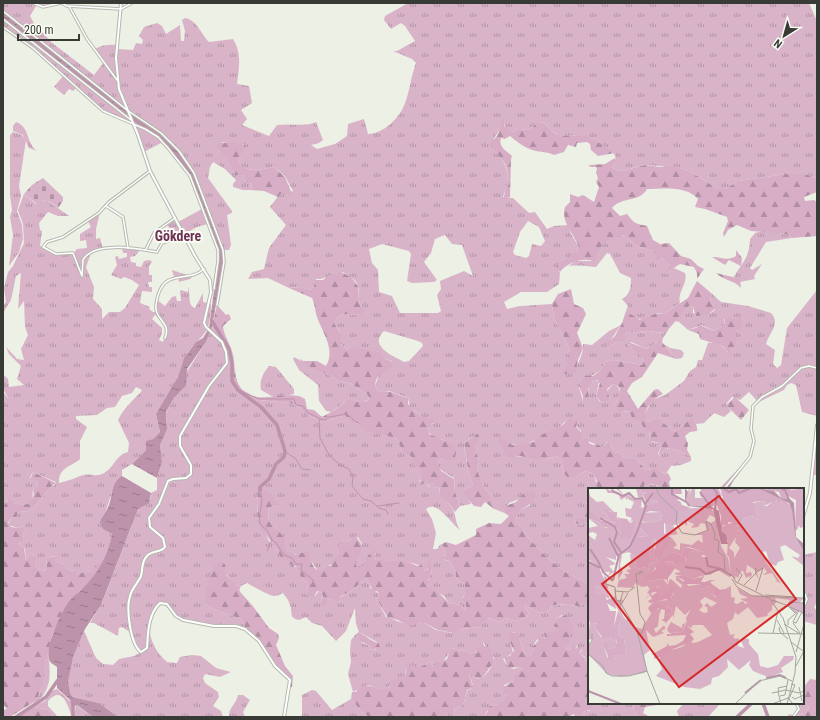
<svg xmlns="http://www.w3.org/2000/svg" width="820" height="720" font-family="'Roboto Condensed',sans-serif">
	<defs>
		<pattern id="grass-tufts" width="24" height="20" patternUnits="userSpaceOnUse"><rect width="24" height="20" fill="#d9b4c9"/><path d="M3 7l-1-3M5 7V3M7 7l1-3M15 17l-1-3M17 17v-4M19 17l1-3" fill="none" stroke="#b193a4"/></pattern>
		<pattern id="forest-firs" width="22" height="20" patternUnits="userSpaceOnUse"><rect width="22" height="20" fill="#d8aec6"/><path d="M5 1l3.5 6h-7zM16 11l3.5 6h-7z" fill="#b08fa2"/></pattern>
		<pattern id="cemetery-stones" width="16" height="16" patternUnits="userSpaceOnUse"><rect width="16" height="16" fill="#d9b4c9"/><path d="M2 7V4a2 2 0 0 1 4 0v3zM10 15v-3a2 2 0 0 1 4 0v3z" fill="#b193a4"/></pattern>
		<pattern id="water-ripples" width="26" height="14" patternUnits="userSpaceOnUse"><rect width="26" height="14" fill="#bc93aa"/><path d="M2 4q2-2 4 0t4 0M15 11q2-2 4 0t4 0" fill="none" stroke="#9a798b"/></pattern>
	</defs>
	<rect width="100%" height="100%" fill="#ecf0e5"/>
	<g fill="url(#grass-tufts)" fill-rule="evenodd">
		<path d="M3,3h59l-19,4 -7,-1 -6,10 7,13 2,-1 12,14 43,33 10,-13 -10,-13c8,-4 15,-5 24,-4v4l15,1 3,-7 6,1 1,-4 -4,-4 5,-9 13,-4 5,3 4,8 14,-9 1,16h3l1,-10 -3,-11 3,-2c12,2 16,16 24,24l24,-3c9,14 6,29 4,45l12,2 3,17 -11,7 6,9 -5,6 27,11 8,-11c12,-2 30,2 39,-3l7,18 -4,3 -8,2 6,4 18,-5 12,-8 1,-12 16,-5 4,15c15,0 32,-16 37,-31 5,-13 6,-27 11,-40l-4,-4 -19,-8h4l18,-10 -10,-15 -4,-3 -10,6 -7,-9 1,-4 23,-13h401l8,18v157l-12,-4 -9,2 -10,-2 -48,7 -13,8h-7l-27,-17 -15,-5 -32,-2 -22,6 -7,-1 -3,-3c12,-15 -9,-22 -20,-26 -4,-2 -9,-6 -14,-6 -7,0 -14,3 -21,-1 -8,-3 -8,-11 -17,-12l-6,3 -4,5 -12,-1 -5,3 -8,-5 -1,-4 -11,17v9c15,16 19,26 10,48l10,1 16,15 6,-1 12,17 7,-3 14,-1 3,9 8,13c-4,11 -17,10 -21,22l2,4 -1,11 -12,8h-26l-17,10 3,7 13,-3 32,-2 2,14 16,31 -3,13 2,11h6c2,-10 9,-19 8,-29l9,1 17,-14 12,-6 -18,26 15,-10h7v-6l2,-2 21,-2 15,2 6,-4 -6,9h-3l-3,5 -10,6 -16,-7 -3,3 11,8 5,8 -2,4 -27,-5 -10,2 -5,9 -9,5 -7,-1 -6,9 5,17 6,-6c-2,-6 1,-12 6,-15l4,2 -3,14 4,6 10,-3 -3,-8 6,-7c10,3 7,14 2,21l9,7 5,-1 4,6 8,5 8,10 3,10 8,1 1,4 -3,7 1,2 7,-8 15,3 10,6v4l-10,4 -10,1 -5,8 -10,-5 -10,1 -10,-11h-11l-5,-6 -6,-1 -4,-9 -3,-1 -5,5c-5,-2 -18,-8 -21,-8v-8l-13,-13c-4,8 -37,26 -47,27 -8,0 -14,-3 -21,-1 5,18 23,11 37,13 3,1 7,3 10,2 4,0 7,-3 12,-2l2,2 3,15c8,5 14,1 22,-3l7,3 6,15h-10c0,10 -4,17 -4,28l-1,2h-8l-1,4 4,2 10,-2v61l-22,-11 -17,-13 -23,-23 -3,-8 -9,-7c0,-11 6,-13 16,-17l-12,-6 -10,4 -4,5 2,6 -15,-6 -1,-11 -8,-12 -6,-15 2,-9 -3,-11 2,-13 -4,-1 -9,6 -1,3 4,25 5,16 -8,3 6,15 -11,2 -5,-14 -1,-14c-8,-6 -19,-7 -15,-20l8,1 -3,-19 -9,-2 -7,-6 1,-6 5,-3 -9,-4 -15,-12 -2,-9 -19,-7 -10,1 -4,-6 4,-11 11,-6 2,-8 -7,-2 -6,-7 -22,-4 -10,2 -6,-6 -1,-12 -6,-9c4,-13 16,-8 27,-8l1,-9c-7,-6 0,-17 -6,-24 -3,-4 -9,-7 -13,-10 -7,2 -21,8 -27,7l-2,8 -3,3 -12,-3 -10,1 -21,-10 -20,1 4,-7 12,-3 5,-21 17,-23 -16,-18 9,-12 14,-4 -8,-15 -11,-9c-14,3 -27,7 -37,-6l9,-16 -24,-3 13,33h9l4,7 4,2 -1,6h-8l-10,-3v-3l3,-4 -11,-11 -12,-7 -3,5 -2,11 24,33v2l-5,2 4,30 -2,5h-6l-22,-60 -34,-52 -33,-22 -131,-105zM528,221l11,6 6,14 -4,5 -9,-2 -3,12 -3,2 -11,-3 -2,-3 7,-20zM445,235l7,9 10,1 11,31 -9,-5 -24,10 1,8 -4,6 4,16 -3,2h-38l-8,-17 -13,-4 -1,-22 -6,-7 -3,-14 13,-5 27,7 2,3 -4,27 5,2 22,-1 3,-2 -13,-18 7,-9 4,-14zM384,331l34,10 4,2 1,3 -14,15 -5,1c-11,-6 -36,-16 -20,-31z"/>
		<path d="M3,19l149,114 11,9 -19,10 -11,-28 -27,-11 -30,-25 -3,3 -4,-2 -5,6 -10,-8 9,-11 -33,-30 -27,-19z"/>
		<path d="M16,122c14,5 10,21 21,29l-8,-3 -6,-13 -10,-4v-5z"/>
		<path d="M13,132l9,3 4,5 -7,46 2,10 -4,15 5,14 1,14 -4,13 -10,14 4,-31 -3,-18 2,-7 -2,-15v-60z"/>
		<path d="M24,194l12,10 5,-4 7,1 21,15h-11l-10,-4 -9,11 1,7 2,1 -2,15 13,7 16,-1 4,2 4,-5 10,-1 -1,-8 -6,1v-7l11,-7 -3,-6 12,-9 -4,17v10l4,-1 3,11 -12,4 -5,14 8,20 -1,12 9,10v10l7,-7h11l5,-4 14,-23 -7,-5 -8,-3 -3,2 -10,-4 6,-10 -2,-8 3,-1 1,3 8,-2v-4h-4l-1,-5h20l-7,8 -5,1 1,5 5,1v3l5,1 3,-6 6,-1 2,2 -3,4v9h3v7h-4l1,5h3v5l-10,-1 -2,12 10,4 -1,2 4,3h2l2,-12 8,6 7,-9 4,-1 1,5h4l-1,-11 8,2v-5c3,6 -1,19 7,21l8,-15v9l8,2c0,37 -13,29 -27,55 -3,6 -3,12 -6,18 -4,12 -15,27 -22,37l4,18 -7,7 -7,3v8l-14,14 -10,6v6c-11,8 -12,30 -20,42l5,13 5,3c-1,7 -3,23 -9,28 -5,3 -8,6 -12,10l-6,-1 -6,4 -3,-1 -1,-4 -5,1 -6,-6 -9,-4v-5l-9,2 1,10 -2,3 -8,-2 -2,-5 1,-7 -5,-4 -5,7 -1,-11 -6,-4 1,-4 4,-1 -1,-7 4,-2 -5,-5 -4,2 -10,-3 3,-7 5,-1 3,-5 9,-1 7,-5 15,-18 5,-3 1,-3 -23,-10 -3,5 1,3 7,2 -1,7h-4c-1,6 1,10 -4,15l-11,1 -10,-5 -5,6v-114l6,7 -6,-10v-12l2,-1 3,3 1,8 15,-2 -7,-6 4,-13 -12,-12 -3,-7 11,12 7,1 -3,-11 7,-14 -3,-8 -1,-26 -6,8 3,-36 -5,3 -5,24 -8,13v-6l3,-5 -2,-14 4,-16 5,-6 11,-23 -1,-19 -5,-14zM155,315l6,4 6,11 -4,12 -4,-2 3,-7v-5l-10,-9zM136,387l6,3 -1,2c-9,9 -17,16 -23,28l11,23 -1,9c-13,3 -14,17 -26,22 -6,3 -12,-1 -19,1 -8,3 -15,6 -24,8 -1,-16 14,-17 21,-24v-18l7,-14 -11,-8v-3l21,-1 10,-7 8,-1 7,-11 10,-3z"/>
		<path d="M202,209l6,15 -11,3 -21,12 -10,-16 9,-5 3,4z"/>
		<path d="M762,231l24,3 6,4 -26,4 -16,26 2,2 10,-6 -8,12 1,3 -15,3 -2,-3 -4,-2c9,-17 15,-17 16,-38l5,-6z"/>
		<path d="M623,235l14,11 16,5 4,5v7l5,-5 7,7 -5,9 10,-6 11,5c3,11 -8,19 -5,30l-15,10h-7l-16,7 -9,-3 -7,-6 2,-5 -6,-7c8,-4 9,-12 9,-21l-11,-5 -10,-19 -3,-1 -11,14c-10,-1 -18,-2 -27,-1l6,-5h20c-1,-15 16,-25 28,-26z"/>
		<path d="M172,270l18,6 4,-1 -4,4 -11,3 -1,-5h-4z"/>
		<path d="M817,290v126l-15,-4 -6,-27 -5,-2 -4,2 -3,5 -23,11 -3,1 -9,-10 -9,8 -8,-3 -6,7 5,7 -7,6 -10,-4 -10,10 -8,1 -3,-4h-4l-14,12c-7,-6 -17,-14 -27,-10l-3,-2 -1,-4 8,-16 13,-5 19,-14 6,-10 6,-4 2,-7h4l6,-17c8,-1 15,2 20,9 8,-4 7,-13 8,-21l3,-1 4,-10 -5,-3 -14,2v6l-10,6 -12,-6 -14,5 -9,-8 -4,-1 14,-15 4,1v6c9,2 14,3 22,-3l-1,-4 -3,-3 -1,-11 11,10 27,4 23,7c10,11 -2,20 -5,31l9,6 -2,14 4,4 4,-3 6,-37z"/>
		<path d="M213,322c9,13 17,26 19,41 1,8 0,14 2,22l26,15 30,3 10,5 8,7 15,7 22,-7 5,5 12,6 3,4 31,8 6,12 9,6 11,17v5l-3,3 2,5 4,-5 3,1 -1,4 2,2 1,-4 3,-1 2,5 3,-1 2,3 -1,2c3,8 12,11 15,20 2,6 2,12 6,18 -9,-6 -23,-31 -34,-21l6,10 4,14 -3,16h4l3,-4 3,1 3,8 -2,2v4l6,1 6,12v5l9,7v9l-2,3v4l3,3v6l-3,-1 -2,-4 -12,-2 -5,-7 -17,-10 1,-3 -1,-3 3,-1 2,-5 -2,-12 -3,8 -2,1 -3,-5c-5,-1 -7,-3 -12,-3 -11,-2 -23,-3 -34,-3l-2,-3 2,-4 -4,-2 -8,15 -7,1 -1,-3 6,-16v-4l-4,-7 -14,6 -11,21 -8,2 -3,6 -4,-1 -6,-9 -14,-7 -6,-1 -6,-4 -3,-14 -14,-15 -1,-11 4,-4 7,1c-4,-10 -12,-16 -22,-17l1,11 -1,21 7,9 5,10 5,3 6,12 10,7 1,3 8,2 2,9 6,6 1,7 -3,4 10,2 4,-5 4,3 -2,8h4l3,-3 7,1 16,-9 15,-13 5,7 -1,3 9,6 -2,6 9,17c15,5 21,10 37,5l13,8 16,3 10,-4 17,-2 8,-9 12,4 7,-4 12,3 12,-7 -6,-7 2,-2 14,8 9,-3 2,-4 17,-2 11,3 7,-4 3,2v58l-3,-1 -1,-5 -6,-4 3,-3 -5,-5 -1,5 -1,-3 -5,3 -5,-2 7,-20 -2,-10 -8,-3 -6,4 -2,13 -10,2 1,5 -5,-3 -7,9 1,4 -4,7h-5l-8,-24h-4l-3,8 3,13 -10,6 5,8 6,2 5,-2 4,2 -9,12 -10,4 1,9 2,1c-2,9 -9,9 -17,11l-6,11h-38l1,-4 8,-2v-4l8,-1 4,-15 5,-3 1,-3 -4,-10 10,4c8,-4 13,-11 15,-21l-11,-16 -6,8 1,3 -5,-1 -3,2 -7,-4 -6,1 -2,-3c-9,4 -8,16 -22,18l-3,-4 -10,5 -14,2 -1,7c-9,2 -14,5 -17,13h-9l-11,-4 -15,7 -5,-18 3,-12 -1,-12 1,-10 5,-6 6,9 8,3 2,4 4,-1 1,-7 -18,-10 -3,-8 -1,-16 -9,23 -10,10 -14,-15 -10,-3 -6,-6 -7,3c-11,-2 -6,-9 -9,-15 -1,-4 -4,-8 -7,-12 -3,1 -5,3 -9,3 -4,0 -22,-10 -27,-13l-6,3 -2,5 -14,-18v-10l-17,19 -2,22 5,4 30,11 6,12c-16,-9 -37,-4 -55,-8 -18,-5 -16,-13 -30,-21 -21,16 -13,45 5,60l10,1 3,-6 12,-2 9,1 15,12 15,4 -11,5 -15,-3 -2,4 2,5 13,9 1,5 -6,9 8,5 2,6h-105l-19,-14 -27,-6c-13,-20 5,-47 12,-66l12,27 7,6 10,1 6,-6 15,-3 7,-4 -3,-4 -5,-14 -11,-7 -3,1 -1,8 -24,-13h-4l12,-20 36,-94c7,-7 13,-5 13,-16l6,-3v-12l5,-16 -2,-17 7,-23 -1,-9 8,-15 12,-12v-13l20,-31z"/>
		<path d="M664,344l6,4 11,2 3,3 -2,5 -6,1z"/>
		<path d="M294,357l27,15 7,2 11,7 11,2 18,12 1,4 -7,4c-19,-6 -16,-1 -30,9l-6,-1 -7,-10 -1,-16 -19,-15 -6,-11z"/>
		<path d="M269,366l7,1 18,22v5l-19,4 -14,-8c-2,-9 2,-17 8,-24z"/>
		<path d="M817,425v50h-5z"/>
		<path d="M647,484l14,2 3,2 6,-1 1,2h-26l-1,-4z"/>
		<path d="M817,552v50l-3,5 2,3 1,15 -14,-4v-13l4,-9 -4,-9v-35z"/>
		<path d="M48,654c3,20 4,39 -15,50 15,-15 3,-36 15,-50z"/>
		<path d="M57,689l15,14v14c-4,-10 -9,-33 -24,-16v5l10,11h-4l-5,-7 -16,-3 12,-6 7,-10z"/>
		<path d="M312,690l4,1 16,19 19,-11 10,12 8,6h-67v-22z"/>
		<path d="M238,695h5l7,5 -7,12 2,5h-16c-1,-9 8,-14 9,-22z"/>
		<path d="M803,695l6,12 -4,9h-2l-1,-3 -4,4h-12l4,-3 4,2 5,-7 -3,-6h7z"/>
		<path d="M594,703h43l-4,4 5,10h-57l4,-6h5z"/>
		<path d="M684,703h39l-4,2 -11,12h-29l-2,-6z"/>
		<path d="M76,705l17,12h-19z"/>
	</g>
	<g fill="url(#forest-firs)">
		<path d="M505,118l-1,8 9,6 5,-3 12,1 7,-8c12,-1 12,11 23,13 7,2 12,0 19,0 6,0 33,14 36,18l-17,3 -7,-6 -1,-6 -3,-2 -10,1 -1,4 -8,-2 -4,7 -10,3c-9,-4 -10,-2 -18,-4 -10,-2 -19,-9 -26,-15l-5,3 -4,-1c-3,9 6,13 11,18l-1,3 -1,38 -4,1 -3,5c1,-12 8,-24 3,-37 -2,-7 -16,-17 -15,-23 1,-3 4,-4 6,-7 3,-4 3,-11 4,-15z"/>
		<path d="M230,142l16,3c-1,7 -8,11 -8,17 11,12 22,8 36,5l11,10 7,17h-11l-3,3 -14,-6 -13,-1 1,-6 -5,-2 -3,-7h-9l-6,-13 -12,-15v-3z"/>
		<path d="M615,158l1,3 -4,6 3,3 7,1 23,-6 15,2 14,-1 17,6 27,17h7l13,-8 48,-7 13,1 3,-2 15,5v14l-13,5 1,4 9,-1 3,2v34l-25,2 -6,-4 -35,-3 -14,-6 -9,5 -4,7 -1,-4 5,-12 -1,-4 -22,-8 -10,-2 3,-8c-12,-14 -35,-10 -51,-10 -8,14 -25,7 -35,19l8,8 7,-2c8,10 7,9 20,12l6,14 7,4 9,-1 12,13 10,3 7,7 6,3 -7,10v-6l-3,-6 -14,-3 -17,11 6,-10 -7,-7 -5,5v-7l-4,-5 -16,-5 -14,-11c-16,4 -25,9 -28,27 -11,-6 -28,1 -35,10l-4,-5 2,-3 19,-13 2,-4c-4,-12 -19,-25 -14,-40l5,-5v-8l8,3 5,-2 11,7 5,-15 -3,-5 2,-4 -2,-5 1,-4 -1,-2h-6l-1,-2 16,-1z"/>
		<path d="M736,250l6,8 -1,8 -12,-6 -4,5 -13,-8c9,-1 15,5 24,-1z"/>
		<path d="M341,272l10,5 7,9 1,16 5,9 -3,4c-11,0 -23,-5 -27,8l7,11v10l6,6 8,-3 25,5 5,7 6,2 2,3 -5,8c-8,3 -12,3 -13,14l4,6c11,-3 19,4 29,6v6c6,7 15,16 25,15l2,2 -7,7 1,6 25,11 2,7 -1,6 -6,3 -9,-3 -2,4 3,9 13,8 1,13 5,14 -5,6 -4,-6 -12,-11 1,-6 -2,-2 -3,1 -2,-5 -3,1 -2,5 -1,-8 -7,5 -1,-3c6,-9 2,-14 -6,-18l-2,-9 -8,-4 -7,-14 -30,-7 -9,-8h-5l-7,-8 -22,7 -17,-8 -6,-6 -10,-5 -30,-3 -22,-10 -7,-12 1,-15 -3,-14 -16,-27 4,-17 9,10 3,-1 2,5 -8,7c1,11 8,18 10,29 2,9 1,21 6,30 13,25 49,2 66,14l2,10 7,1 8,7 13,-7 12,-10c8,-1 15,6 22,-1l-1,-4 -18,-12 -11,-2 -11,-7 -11,-3 -14,-8 -4,-5 4,3h14l9,5c10,-17 -4,-34 -9,-49 -2,-6 -2,-13 -5,-19l-23,-10 11,-1 11,3 3,-3 1,-7h8l5,-4z"/>
		<path d="M716,273l21,5 3,2 1,8c-8,-9 -17,-7 -25,-15z"/>
		<path d="M697,281l13,11 1,11 5,5 -9,7 -11,1 -3,-9 -4,-1 -24,27 -17,-2 -21,2 -2,2v6h-7l-15,10 4,-8 8,-7 7,-13 4,-12 14,9 15,-6 10,-1 23,-15z"/>
		<path d="M571,289l3,15 9,4 3,6 -9,19 6,15 -5,12 -2,13 -12,1 -2,-2 5,-6v-6l3,-11 -16,-31 -2,-14 6,-10z"/>
		<path d="M739,317l3,1 1,4 -3,8 -4,1v13l-7,9 -6,-7 -23,-7 -1,-5 -11,-4 8,-2 4,-3 14,6 10,-6 1,-7z"/>
		<path d="M659,338h4l-1,4 14,17 -18,-6 -16,24 -10,6 -5,8 11,18 16,-19 4,-1 5,5c-10,4 -19,14 -18,26l3,2 10,-3 17,13 16,-14c4,2 7,9 6,13l-7,1 -5,4 3,8 -1,6 4,7 -10,-6 -15,-3 -8,9 3,-10 -1,-4 -9,-2 -1,-8 -6,-4 -3,-7 -8,-3 -4,-8 -9,1 -5,-7 3,-5 2,-11 -2,-3 -5,-2 -6,5 3,11 -9,2 -5,-6 4,-13 -3,-3 -4,1 -5,8 1,9 -6,3v-5l-5,-12 6,-9 9,1 7,-5 5,-9 10,-2 27,5 2,-4c-3,-8 -15,-12 -16,-19l19,7 10,-6z"/>
		<path d="M735,397l14,13 -8,10 -15,-15z"/>
		<path d="M568,418l9,3 -1,6 5,5v7h7l1,4 4,2 4,-1 5,3 7,-6 5,11 6,1 5,6h11l10,11h4l4,-3 11,7 3,-1 3,6 -2,3 1,5 -6,1c-4,-3 -16,-5 -20,-3l1,4h-46l-3,-4 1,-4 -4,-7 -7,-3 -10,5 -8,1 -4,-3 -3,-15 -2,-2c-5,-1 -7,1 -12,2 -3,1 -23,-2 -27,-3 -4,0 -8,4 -12,1 -6,-4 -7,-12 -11,-18l5,-2 5,5 6,3 20,-3 8,-7 23,-11z"/>
		<path d="M477,434l2,1 -3,15 3,11 -2,9 6,15 8,12 3,12 -9,-7 -4,5 -7,-1 -9,-11v-6l8,-3 -5,-16 -4,-27z"/>
		<path d="M745,462c-3,11 -12,17 -16,27h-10z"/>
		<path d="M33,472l23,11 -6,5 -15,18 -7,5 -9,1 -3,5 -5,1 -3,5 3,4 7,1 4,-2 5,5 -4,2 1,7 -5,3v2l5,3 2,12 5,-7 6,5 -2,6 2,5 8,2 2,-3 -1,-10 10,-2 -1,5 9,4 6,6 5,-1 3,5 7,-4 6,1 5,-7 8,-4 -14,21 -20,18 -11,20 -7,15 -4,19 -3,6 -2,22 -6,18 -27,17h-7v-7l4,-1 -4,-5v-198l7,-8c5,9 11,6 19,6l5,-9 -1,-6 4,-1 1,-6 -8,-2z"/>
		<path d="M259,486c7,5 19,12 20,21l-7,-1 -4,4 1,11 16,17 1,12 9,5 13,-4c4,7 2,19 14,20l4,-6 5,1 3,-8 5,-5 -1,-8 13,-5 4,-5 8,12 -7,17 1,3 7,-2 3,-8 6,-7 3,2 -2,5 2,3c11,0 32,0 41,6l4,-2 4,7 3,-2 -2,-5 3,-4 2,3 1,15 -5,2 2,3 -2,3 9,4 13,13 12,2 2,4 3,1v-6l-4,-4 3,-6v-9l-9,-7v-5l-6,-12 -8,-2 4,-5 -3,-8 -3,-1 6,-3 10,3 20,-10v-6l13,-6 12,1 8,-8 -4,-3v-7l11,-4 9,-10 9,-1 2,5c-7,15 -19,8 -21,26l9,7 3,8 23,23 17,13 22,11v21l-4,-1 -6,3c-9,-4 -19,-3 -28,-1l-2,4 -9,3 -14,-8 -2,2 6,7 -12,7 -12,-3 -7,4 -11,-4 -9,9 -17,2 -9,4 -15,-3 -15,-8 -14,4 -11,-6 -10,-2 -11,-18 2,-6 -2,-3 -5,1 -1,-7 -5,-7 -15,13 -10,5 -3,5 -10,-2 -4,9 -3,-6 2,-6 -2,-4 -4,-1 -3,6 -9,-3 3,-4 -1,-7 -6,-6 -5,-11 -4,1c-2,-6 -8,-6 -12,-11 -2,-3 -3,-8 -6,-11 -6,-8 -12,-14 -17,-23l1,-21 -1,-11z"/>
		<path d="M589,499v24l-9,2 -5,-2 1,-4 9,-1v-11z"/>
		<path d="M221,561l4,3 1,11 10,10 5,8 11,12 17,23 9,6 1,4 -3,7 9,21 8,10 -1,11h-2v-7l-12,-10 -16,-26 -15,-13 -6,-12 -30,-11 -5,-4c0,-13 1,-37 15,-43z"/>
		<path d="M564,615l6,3 4,13 -4,4 -1,8 -4,5 5,2 4,-4 2,3 3,-4 3,3 -3,5 6,5 1,4 3,1v40h5l-3,7 -6,1 -4,6h-6l-1,-3 -6,3h-84l4,-6 -1,-4c9,-3 16,-2 20,-12l-4,-2v-6l11,-6 1,-6 8,-6 -4,-2 -11,1 -4,-11 6,-1 4,-5 -6,-14 1,-4 8,-1 2,2c0,7 4,15 6,22h5l4,-7 -2,-2 6,-6v-4l2,-1 5,3 -1,-6 10,-2 2,-12z"/>
		<path d="M359,632l12,8 8,4 1,3 -8,3 -2,-4 -10,-5 -4,-7z"/>
		<path d="M482,640l2,6 5,1 4,9 1,7c-6,5 -7,11 -14,16l-11,-4 3,9 3,3 -8,3 -4,16 -8,1 -1,6h-7l-1,4h-77l-8,-6 -10,-12 1,-7h4c11,-14 20,1 33,-4l2,-7 8,-4 6,-1 2,-9 2,-2 11,2 10,-5 3,4 14,-7 3,-9 6,-2 1,3 6,-1 7,4 3,-2 5,1 -2,-5 4,-2z"/>
		<path d="M810,679l7,1v37h-19l4,-4 1,3h2l4,-9 -6,-10v-9z"/>
		<path d="M637,703h25l1,1 -18,3 -2,6 7,4h-12l-5,-10z"/>
		<path d="M33,707l16,3 5,7h-36z"/>
	</g>
	<path fill="url(#cemetery-stones)" d="M43,178l20,19v4l-5,7c-7,-6 -14,-11 -21,-4l-13,-10 8,-9z"/>
	<g fill="url(#water-ripples)">
		<path d="M3,11l124,99 40,28 25,31 30,77 2,16 -12,64 -6,16 -19,27 -1,17 -12,12 -8,14 1,17 -7,16 2,17 -5,16 -25,-14 14,-14v-9l7,-2 7,-7 -4,-18 22,-37 6,-19 12,-16 7,-4 6,-10 10,-74 -32,-82 -24,-30 -48,-34 -112,-89z"/>
		<path d="M122,476l29,17 -2,10 -11,6 -37,96 -16,24 -12,28 -5,24 2,12 2,4 27,6 19,14h-25l-16,-12 -5,2 -2,-7 -13,-12v-21c-3,-3 -7,-3 -8,-8 -4,-13 13,-49 21,-59 4,-5 10,-8 14,-13 14,-14 25,-33 28,-53l-9,-5 -3,-7c2,-6 7,-11 9,-17 4,-11 2,-22 13,-29z"/>
	</g>
	<g fill="none" stroke-linecap="round" stroke-linejoin="round">
		<g stroke="#bc93aa" stroke-width="1">
			<path d="M238,390l21,9h35l2,6 7,1 5,7 11,5 1,20 9,17 11,10 9,4 4,8 -1,9 11,13 8,2 8,7 7,2 2,4"/>
			<path d="M320,419l5,1 4,-3 18,-3 8,7"/>
			<path d="M285,452l10,6 7,11 8,1"/>
			<path d="M260,490l2,9 -3,22 2,4 6,5 5,10 -5,11"/>
			<path d="M378,506l21,-3"/>
			<path d="M271,539l5,4 8,12 8,3 4,6h6l-1,6 13,11"/>
		</g>
		<g stroke="#bc93aa" stroke-width="3.5">
			<path d="M212,321l17,28 3,14v18l6,9 23,17 16,18 8,26 -1,6 -8,7 -7,15 -9,8v3"/>
			<path d="M763,703l5,14"/>
			<path d="M16,717l30,-20 12,-17"/>
			<path d="M73,717v-15"/>
			<path d="M737,717l15,-14"/>
		</g>
		<g stroke="#b6b9af" stroke-width="3.5">
			<g id="minor">
				<path d="M33,3l10,4 18,-4"/>
				<path d="M62,3l5,3 54,3 11,-6"/>
				<path d="M69,6l18,33 30,41"/>
				<path d="M3,11l124,99 34,23 18,18 15,22 29,77 1,12 -7,43"/>
				<path d="M3,19l128,101"/>
				<path d="M3,27l30,21 70,63 42,18 13,8 10,11 22,28 28,74v11l-4,28"/>
				<path d="M150,171l-41,31 -10,11 -36,24 -16,5 -4,5 13,7 17,-1 9,23 1,-16c11,-20 56,-11 74,-8l5,-9 23,-7"/>
				<path d="M106,206l17,11 5,31"/>
				<path d="M146,249l8,-16 21,-15"/>
				<path d="M165,338c7,-16 -11,-18 -9,-33 5,-40 30,-20 48,-36"/>
				<path d="M724,489l26,-32 4,-16 -3,-12 2,-23 9,-9 20,-11 19,-18 8,-2 8,2"/>
				<path d="M803,590l4,9 -4,9"/>
				<path d="M793,717l6,-8 -3,-6"/>
			</g>
		</g>
		<g stroke="#b6b9af" stroke-width="4">
			<g id="tertiary">
				<path d="M121,3l-5,55 3,31 19,46 12,36 45,85 15,24 1,12 -7,31 2,4 16,15 4,10 1,11 -18,23 -29,50v10l11,19v9l-5,4 -13,1 -5,2 -9,23 -10,14 1,9 13,11 2,9c-4,6 -13,3 -18,9 -6,6 -4,13 -6,20 -3,7 -9,12 -11,20 -4,12 0,48 11,56l6,-4c1,-15 1,-34 13,-45l7,1 9,12 7,4 31,6h22l9,3 14,12 16,25 15,14 -6,37"/>
				<path d="M803,517l7,-24 7,-68"/>
			</g>
		</g>
		<use href="#minor" stroke="#fff" stroke-width="1.5"/>
		<use href="#tertiary" stroke="#fff" stroke-width="2"/>
	</g>
	<g text-anchor="middle" stroke-width="4" stroke-linejoin="round" paint-order="stroke">
		<g font-size="14" font-weight="bold" fill="#6d3057" stroke="#f9fdf3">
			<text x="178" y="241">Gökdere</text>
		</g>
	</g>
	<g transform="translate(588 488)">
		<rect width="216" height="216" fill="#ecf0e5"/>
		<path d="M48,0h3l3,5 4,-1 -4,3 3,7 4,-3 9,3 -13,4 -2,7 18,-1 1,7 -10,4 -2,-3 -2,3 -7,-2 -3,5 10,10 -12,1 -4,5 4,-9 -7,12 -13,11v4l-10,-3 10,7 -7,2 5,6 -6,4 2,-4h-7l-4,-10v5l-11,-8v-24l7,5 2,-6 -4,-2 -4,1 -1,-5 10,-2 -10,-8 12,5 2,5h5l1,-3 -3,-6 -4,2 -12,-9 -1,-23 2,7 7,6 6,-1 11,11h3v5l-7,-6 -5,1 5,9 6,2 -1,5 4,3 -2,-14 3,1 2,12 -3,6 5,2 1,-2 3,3h3l5,-12 -4,-7 -3,3 3,-5 -6,-2 -1,-8 6,1 3,-7 -6,-3v-3l-1,4 -2,-3 3,-2 7,5 7,-2 -1,10 3,-1 1,-5 -3,-5h-4zM101,0l1,3 -1,5 3,-8h3v10h11l6,5 3,-1 -1,4h-23l-5,-6zM188,11l2,5 2,-3 7,1 5,6 3,28 9,16v14l-13,-10 7,2 2,-3 -15,-10 -5,2 4,13 -6,2 -2,4 -6,-2 -4,-13 -3,1 3,10 15,21 -6,-2h2l-5,-8 -9,2 4,-3 -3,-4 -7,5 2,6 -4,-5v-4l-8,-5 -1,8 5,-1 1,3 -3,4 1,-3 -4,2 -3,-7h-2l-3,7 -3,-2 1,3 -16,-10 -27,10 -9,-4h-7l-3,-2 7,-1 -17,-10 8,-1 1,2 2,2 9,-5v-4l3,5 2,-9 7,-1 6,3v3h5l-4,-5 -14,-5h-4l-3,9 -8,-4 -11,5 -17,24 17,-2 5,6 1,-5 2,-1 10,9 1,-3 -6,-5v-4l13,10 12,-2v5l10,-3 3,4 -3,4 5,3 5,-6 10,-5v11l4,1 -1,5 3,1 6,-3 2,3 3,-1 -8,-4 8,-1 -8,-4 -3,-6 13,7 54,3 -5,5h5v12l-5,-4 -3,3 -9,-9 3,-5 -15,-2 2,4 -5,4v4l-5,4 1,2 -11,2 -9,-11 -10,8 -3,-3 -2,7 -6,4 3,12 5,-1 -2,3 2,2 4,-1 -1,8 6,2 -3,-7 3,-3 5,1v5l9,10 2,12 8,2 10,-3 6,-9h10l-1,4 -12,8 2,4 -15,5 -15,-6 -4,-6 2,-5 -12,10 -12,-11 1,8 -9,9 -7,2 -1,6 -11,5 -16,-2 -28,-11 6,-7 -3,-7 13,-12 10,-3 8,-6 3,2 5,-1 14,-7 -9,-10h-10l-2,3 -4,-2 -1,-8 5,-9 -6,6 -9,-9 -3,13v-4l-8,9 1,-5 3,-1 -4,-2 6,-4 1,-6 -2,-1v4l-2,-3 -1,4 -3,-3 -16,1 6,-7 16,-1 6,-11 -15,6 -6,-4h3v-5l-9,3 -1,-3 -6,1 -7,-4 -2,5 -16,-1 2,-7 8,-2 -3,-4h6l-4,-4 5,-1 -4,-5 4,-3 -1,-6 2,-3 8,4 -5,5 2,8 9,-2 2,5 2,-10 5,1 -2,-4 -3,1 -1,-6 4,-14 3,-1 -2,9 3,5 -3,2 3,4 15,-21 5,7 -4,3 7,2v-7l12,2 6,-5 5,3 -1,-8h-9l14,-4 -2,-7 -4,-1 -3,4 -7,1 3,-4 -7,-3v5l-3,-3 -10,2 4,-4 -1,-9 4,-3 30,-2 5,11 -6,-3 -4,6 5,2 5,-3 5,26 7,12 3,16 -2,-17 -2,-2 1,-14 -6,-8v-6l11,-5 3,4 3,-1 -3,11 5,-1 -3,-5 6,-2 -3,-4 3,-6 11,-2 3,4 -5,-17 9,-2 4,2 -2,3h3zM148,49l-1,5 5,6 -6,10v-6l-5,-4zM117,109l12,6 -6,4 -4,-4 -3,3 3,1 1,5 -4,1 -5,-3 4,-4 -3,-5zM77,34l8,4 5,8 -12,2zM43,56l-1,3 -5,4 4,1 -8,2 1,2 -2,10 3,6 -5,8 1,-24 2,-4zM16,87l3,3 -1,6 8,2 3,14 3,1 1,-3 2,3 -3,8 3,7 3,4 3,-2 6,9 7,2 11,-19 7,-1 -2,17 -4,3 2,4 7,-7h2v3l-4,2 3,2 -11,4 -7,-7 4,20 -6,5 3,16 -3,2 -23,4 -14,-3 -19,-20v-9l4,-3 -1,-3 -3,1 2,-19 2,3 5,-1 -2,5 6,9h9l4,4v-8l3,4 -1,9 -5,3 -9,-7 7,20 4,1v-8h13l-2,-17 -5,-2 -1,-8 4,-10 -10,-20 3,-2 -1,-9 -9,-2zM7,97l12,6 3,8 -15,-6zM83,134l11,6v-3l4,-3 -4,10 -13,1 -2,-4z" fill="#d9b4c9" fill-rule="evenodd"/>
		<path d="M17,0l6,3v-3h7l6,7 -9,-7 -2,2 7,3 2,3 6,-3 3,3 -3,-1 -7,5 -3,-7h-10zM51,0h42l1,6h-10l7,5 -2,2h3l2,4 9,3 -13,4v9l-5,5 -9,-3v10l8,5 -13,21 -5,-2 2,-14v-4l-3,1 -4,14 1,5h4l2,4 -6,-1 -2,10 -2,-5 -9,2 -2,-8 4,-5 -14,-5 11,-14 12,-1 -9,-9 2,-5 7,1 2,-3 2,3 10,-4 -1,-7 -11,-1 -7,3 4,-9 11,-3 -9,-3 -3,3 -4,-8h2l2,-2 -4,1zM113,0h17l4,8 -3,2 3,1 1,-1 -3,-10h37l30,14 -2,2 -4,-3 -3,4 -2,-6 -2,5 -2,-2 -8,4 2,-3 -4,-2 -9,1 5,18 -4,-4 -10,2 -3,6 3,4 -6,2 3,5 -5,1 3,-11 -4,1 -3,-4h-4v4l-5,-1 -2,5v-14l-5,-14 -4,1 -12,-7zM170,0h32l1,2 13,-2v44l-1,-5 -3,1 -1,-3 -2,5h-2l1,-30 -8,-4 -2,3 -5,-1 -2,-6zM20,19l-1,3 8,4 5,11v-7l7,1 3,4 4,-2 2,7 -5,11h-5l-1,-3v2h-6l-1,-4 3,-1v-7l-2,5 -5,-6 2,-2 -6,-2 -5,-9zM0,21l13,12h5l3,6 -7,1 -2,-5 -12,-5zM97,59l18,5 4,5 -11,-6 -7,1 -1,9 -4,-5v5l-9,4 -3,-4 -8,1 11,6 -7,10 -1,8v-6l-4,-1 -17,2v-4l10,-8v-3l7,-9 11,-5 8,4zM0,74l11,6 9,19 -1,4 -12,-6v8l9,2 3,5 5,-2 3,2 1,9 -9,-6 3,8h6l-2,16 4,-16 4,7 -4,10 1,8 5,2 2,17h-13v9l-6,-4 1,-4 -6,-13 5,-1 3,7 5,-2 2,-5 -2,-8 -1,7 -4,-4 -7,1 -8,-10 2,-5 -5,1 -3,-3 -1,3zM132,81l12,10 -14,-9 -8,5 -5,-1 -4,8h4l6,-2h4l-5,2 3,3 7,5 4,-1 -6,8 -7,-3 3,-4 -4,-4 -9,3v-5h-17v-4l-8,-4 8,-1 9,4 9,-2 3,-4zM69,98l2,6 -1,-1 -7,2 1,3 5,-4 4,3 13,-7 4,2 -5,3 -3,8 -4,-2 -16,4 -2,-2 4,-2 -2,-4 -6,5 6,-6 -3,-1 3,-4zM65,116l12,3 2,3v-4l3,3v-5l2,2 -1,6 -6,4 5,1 -4,5 -5,-2 3,-1 1,-9 -4,-1 -1,5 -1,-6 -8,5 -3,-5zM100,132l-1,6 7,6 -4,2 4,5 -3,3 -18,7 -10,11 -4,2 1,-5 -6,2v-4h-3l16,-9v-3l2,3 7,-1 7,-4 3,-6 -19,1v-2h4l1,-3 1,2 9,-1z" fill="#d8aec6"/>
		<path d="M97,0l3,4 -2,8 5,6h19l9,5 3,21 4,3 2,9h-7l-8,-35 -25,-3 -3,-5zM169,0l17,3 7,7 5,1 2,-2 6,6 2,34 8,7v8l-9,-16 -3,-26 -3,-7z" fill="#bc93aa"/>
		<path fill="none" stroke="#bc93aa" stroke-width="2" d="M84,0v6l14,8M125,0l4,5 -2,17M135,0l6,4 7,-3 3,4 12,-5M193,0l4,2 4,10M24,3l11,5 6,-3 6,6 7,-1 4,8 -9,26 -7,14 -11,9 -6,25M112,4l11,15M57,16l8,-11M12,30l15,9 2,5 -3,10 7,10M21,50l9,18M2,61l8,12M118,69l2,9 13,3 10,7M10,73l5,11 10,9M1,74l11,6M97,79l15,2 6,5 14,-5M178,190l14,-3 6,3M0,203l33,13M157,205l16,-13"/>
		<path fill="none" stroke="#a4a79f" stroke-width="1" d="M68,0l3,7 18,17 -1,11 6,10 13,2 13,-5 -2,-9 5,3 4,10 -1,5 5,2 -1,11 6,4 1,16 7,3 4,7 34,17 13,19 13,39 -1,16 -8,31M148,80l6,7 -4,7M18,90v6l9,3 1,13 4,1M144,91l5,8 15,9 52,2M49,97l3,29 5,8 -3,11 -5,2M49,97l-1,-11 7,-2h-4M156,97l12,-12 -1,-5 3,3 5,-3M27,103l13,1 7,-5M168,103l7,-23M35,104l-3,10 17,29 10,40 13,33M177,107l30,2M184,112l14,5M33,117l7,-12M199,117l3,-3 14,1M202,119l14,6M211,122l-6,12 3,1 6,-11M189,132l7,13M205,135l7,10M196,136l16,10M200,137v-5l7,-6M191,139l1,5 8,7M170,145l46,1M185,145l5,-22 9,-6 9,9M203,154l12,9M0,157l4,-4v-7M208,164l8,-28M0,166l15,12 3,7 6,3h17l18,-5M208,178l8,-15M211,199l3,14M190,204l3,12M191,204l-1,-4 9,-2M184,205l14,-3 13,3 5,-2M192,208l5,-1 3,-15M204,209l3,2 9,-4M201,211l6,-14 -4,-1M147,216l24,-23 21,-5 12,5M184,216l16,-6 5,6"/>
		<path fill="#d62828" fill-opacity="0.15" stroke="#d62828" stroke-width="2" d="M131,8l77,103 -117,88 -77,-103z"/>
		<rect width="216" height="216" fill="none" stroke="#383a36" stroke-width="2"/>
	</g>
	<rect width="820" height="720" fill="none" stroke="#383a36" stroke-width="8"/>
	<g transform="translate(784 36) rotate(217)" stroke="#f9fdf3" stroke-width="3" paint-order="stroke">
	<path d="M0-3L7 15L0 10L-7 15Z" fill="#383a36"/>
	<text y="-6" font-size="11" font-weight="bold" text-anchor="middle" fill="#383a36">N</text>
	</g>
	<path d="M18 34v6h61v-6" fill="none" stroke="#383a36" stroke-width="2"/>
	<text x="24" y="34" font-size="12" fill="#383a36" stroke="#f9fdf3" stroke-width="3" paint-order="stroke">200 m</text>
</svg>
